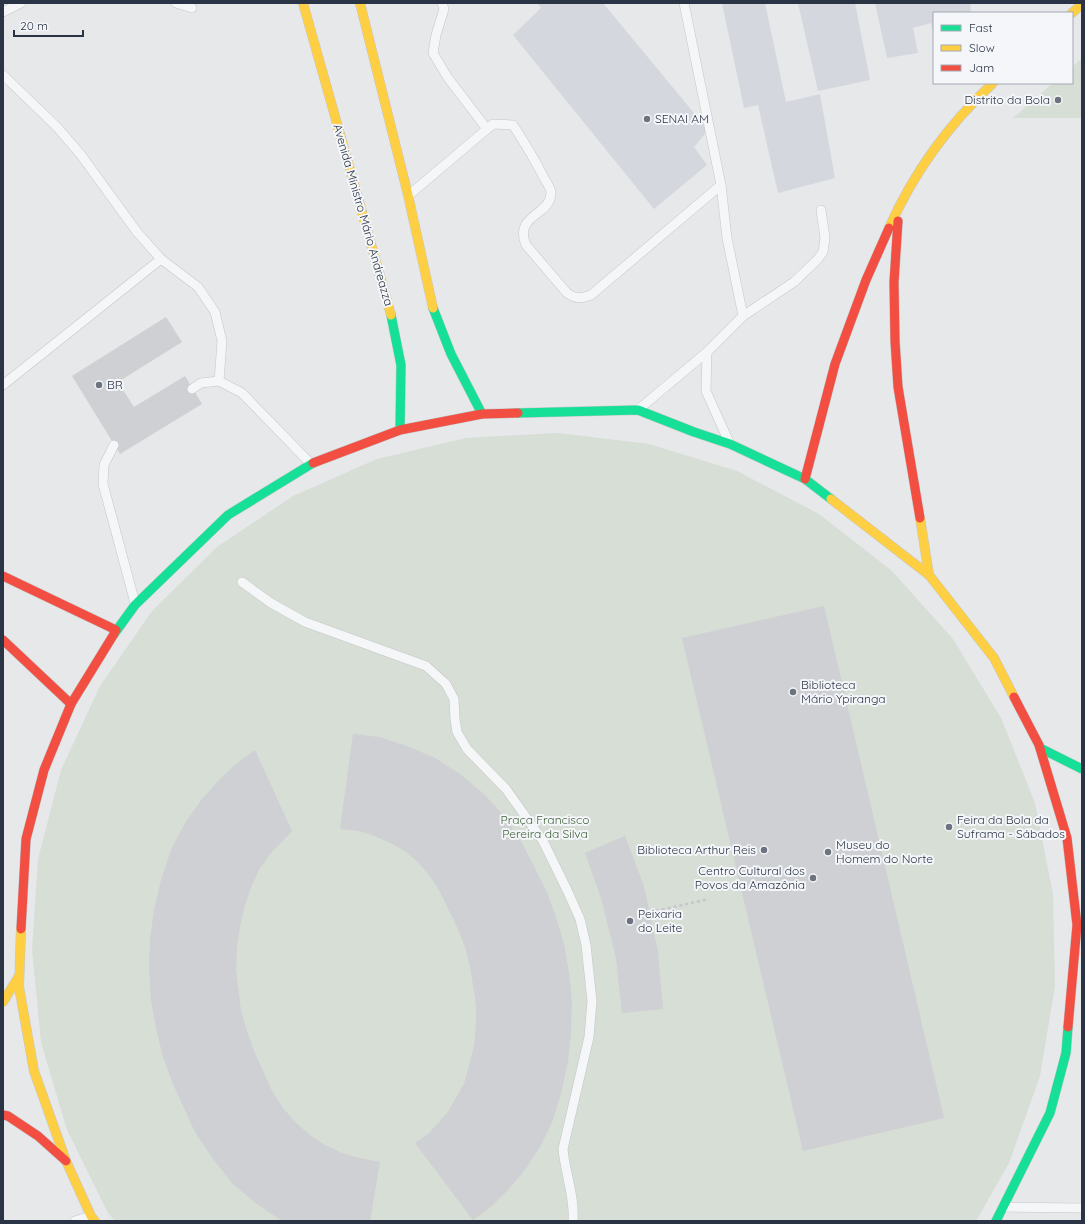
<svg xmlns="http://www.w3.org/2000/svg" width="1085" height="1224" font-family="Quicksand,sans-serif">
	<rect width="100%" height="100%" fill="#e6e8ea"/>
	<g fill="#d4d7dd">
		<path d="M537,3h66l105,127 -14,17 13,18 -53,44 -141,-174 28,-27z"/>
		<path d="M722,3h43l21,99 34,-8 15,84 -57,15 -20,-88 -14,3z"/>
		<path d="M798,3h57l15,77 -52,11z"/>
		<path d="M875,3h95l1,10h-37v24l-3,-14 -18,5 5,25 -31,5z"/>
	</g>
	<g fill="#d6ded6">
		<path d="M1082,58v60h-69l40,-35h19v-16z"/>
		<path d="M558,433l91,11 88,27 82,43 73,57 61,68 48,79 34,85 18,91 2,92 -15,90 -31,87 -33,58h-861l-7,-8 -41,-83 -26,-88 -9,-92 6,-91 23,-89 39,-84 52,-75 65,-64 76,-51 84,-37 89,-21z"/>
	</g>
	<g fill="#ced0d3">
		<path d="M166,317l16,25 -64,40 16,25 51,-31 17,28 -82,50 -48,-78z"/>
		<path d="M824,606l120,512 -141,33 -121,-513z"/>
		<path d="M353,734l26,3 28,9 28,12 25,16 24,20 21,23 17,26 24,47 10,27 8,27 5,29 3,29 -1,30 -3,29 -6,29 -9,30 -13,27 -16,24 -16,19 -17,17 -18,13 -58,-77 13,-9 19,-21 17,-29 10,-38 2,-20v-21l-6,-39 -5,-19 -7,-18 -19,-39 -9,-14 -12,-14 -13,-11 -15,-8 -15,-7 -16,-5 -19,-2z"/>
		<path d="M255,750l37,81 -21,22 -11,15 -8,17 -7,20 -5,21 -3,21 -1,22 5,42 6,20 7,20 18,40 11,17 12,14 15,13 15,10 17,8 18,5 20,4 -10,59h-88l-25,-17 -24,-20 -20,-25 -18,-27 -22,-48 -10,-27 -7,-29 -5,-28 -2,-30 1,-31 4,-29 7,-30 10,-30 14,-27 17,-24 17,-19 18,-17z"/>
		<path d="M625,836l19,50 14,66 5,57 -41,4 -6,-55 -15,-60 -16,-45z"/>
	</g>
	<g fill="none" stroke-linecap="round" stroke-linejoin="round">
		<g stroke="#c4c6c8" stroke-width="10">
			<g id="lane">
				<path d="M176,3l16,5"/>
				<path d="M442,3l2,6 -8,26 -3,18 15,25 39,51"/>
				<path d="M684,3l37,182 6,53 16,78"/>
				<path d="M3,12l18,-9"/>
				<path d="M3,75l54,52 24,28 56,77 24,27 37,28 17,25 7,29 -3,40"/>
				<path d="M409,195l84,-71 20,1c11,17 21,33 30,51 2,4 7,11 8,16 1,24 -38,22 -25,53l41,48c8,6 14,6 24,2l130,-110"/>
				<path d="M707,352l-1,39 23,51"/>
				<path d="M3,385l158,-126"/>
				<path d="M192,389l9,-6 18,-2 23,12 69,71"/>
				<path d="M639,409l68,-57 36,-36 51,-34 23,-22 6,-8 2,-14 -4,-28"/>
				<path d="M114,445l-10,20 -1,19 32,119"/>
				<path d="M242,582l29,21 34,19 121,44 20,18 8,15 1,20 2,13 10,17 39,40 37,52 24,49 13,29 6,26 6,56 -3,36 -26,112c2,24 12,48 10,72"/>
				<path d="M1003,1207l79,1"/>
				<path d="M75,1221l16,-5"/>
			</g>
		</g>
		<g stroke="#c4c6c8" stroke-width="10">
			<g id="fast">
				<path d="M433,308l18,46 31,60"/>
				<path d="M391,315l10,50 -1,65"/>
				<path d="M518,413l120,-3 56,22 36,12 75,35 26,20"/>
				<path d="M114,634l21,-29 93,-90 85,-52"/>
				<path d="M1040,748l42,21"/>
				<path d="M996,1221l54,-108 16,-60 2,-26"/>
			</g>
		</g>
		<g stroke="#c4c6c8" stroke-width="10">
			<g id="slow">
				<path d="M303,3l88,312"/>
				<path d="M360,3l48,192 25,113"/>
				<path d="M1072,13l10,-9"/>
				<path d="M889,228c24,-54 60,-104 104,-145"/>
				<path d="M831,499l98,76 65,83 20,39"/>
				<path d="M920,518l9,57"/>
				<path d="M21,929l-2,58 15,84 32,90 25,55 4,5"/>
				<path d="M3,1002l16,-26"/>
			</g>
		</g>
		<g stroke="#c4c6c8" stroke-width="10">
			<g id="jam">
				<path d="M898,221l-4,61 1,59 3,46 22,131"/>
				<path d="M313,463l87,-33 82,-16 36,-1"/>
				<path d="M805,479l30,-115 31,-84 23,-52"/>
				<path d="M3,576l113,54"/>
				<path d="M3,640l68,64"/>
				<path d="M1014,697l25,48 28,93 10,87 -9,102"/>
				<path d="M21,929l5,-90 18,-69 27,-66 43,-70"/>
				<path d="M3,1115l5,1 30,20 28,25"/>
			</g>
		</g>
		<path stroke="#c5c6ca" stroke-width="2.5" stroke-dasharray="3 3" stroke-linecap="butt" d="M656,911l53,-12"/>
		<use href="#lane" stroke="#f5f6f7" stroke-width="9"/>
		<use href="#fast" stroke="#16e098" stroke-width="9"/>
		<use href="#slow" stroke="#ffcf43" stroke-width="9"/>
		<use href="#jam" stroke="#f24e42" stroke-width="9"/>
	</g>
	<g fill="#6c737f" stroke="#f4f6f9" stroke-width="1.5">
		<circle cx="1058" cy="100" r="4"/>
		<circle cx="647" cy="119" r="4"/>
		<circle cx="99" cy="385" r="4"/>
		<circle cx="793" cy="692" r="4"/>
		<circle cx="949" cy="827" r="4"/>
		<circle cx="764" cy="850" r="4"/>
		<circle cx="828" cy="852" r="4"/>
		<circle cx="813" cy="878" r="4"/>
		<circle cx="630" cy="921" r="4"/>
	</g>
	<g text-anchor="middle" stroke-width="4" stroke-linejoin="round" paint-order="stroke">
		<g font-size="12" fill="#2b3445" stroke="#f4f6f9" text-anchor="start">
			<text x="1050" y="104" text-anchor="end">Distrito da Bola</text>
			<text x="655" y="123">SENAI AM</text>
			<text x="107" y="389">BR</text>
			<text x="801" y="689">Biblioteca<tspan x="801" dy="14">Mário Ypiranga</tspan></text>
			<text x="957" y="824">Feira da Bola da<tspan x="957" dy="14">Suframa - Sábados</tspan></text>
			<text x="836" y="849">Museu do<tspan x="836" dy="14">Homem do Norte</tspan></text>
			<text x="756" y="854" text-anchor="end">Biblioteca Arthur Reis</text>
			<text x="805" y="875" text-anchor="end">Centro Cultural dos<tspan x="805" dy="14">Povos da Amazônia</tspan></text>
			<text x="638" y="918">Peixaria<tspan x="638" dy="14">do Leite</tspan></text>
		</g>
		<g font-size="12" fill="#2b3445" stroke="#f4f6f9">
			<text transform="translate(363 215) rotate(74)" y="4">Avenida Ministro Mário Andreazza</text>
		</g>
		<g font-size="12" fill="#3f6138" stroke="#f4f6f9">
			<text x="545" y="824">Praça Francisco<tspan x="545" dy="14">Pereira da Silva</tspan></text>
		</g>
	</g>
	<rect width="1085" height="1224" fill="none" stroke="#2b3445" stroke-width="8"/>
	<rect x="933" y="12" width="140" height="72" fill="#f4f6f9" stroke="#a4a8b1"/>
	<rect x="941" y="25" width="20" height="6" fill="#16e098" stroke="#a4a8b1"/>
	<text x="969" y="32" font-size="12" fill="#2b3445">Fast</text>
	<rect x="941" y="45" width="20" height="6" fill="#ffcf43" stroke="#a4a8b1"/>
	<text x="969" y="52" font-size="12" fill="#2b3445">Slow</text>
	<rect x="941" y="65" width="20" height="6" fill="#f24e42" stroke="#a4a8b1"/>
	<text x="969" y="72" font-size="12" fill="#2b3445">Jam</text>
	<path d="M14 30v6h69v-6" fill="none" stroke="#2b3445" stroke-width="2"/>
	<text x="20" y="30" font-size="12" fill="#2b3445" stroke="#f4f6f9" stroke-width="3" paint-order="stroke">20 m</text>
</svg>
